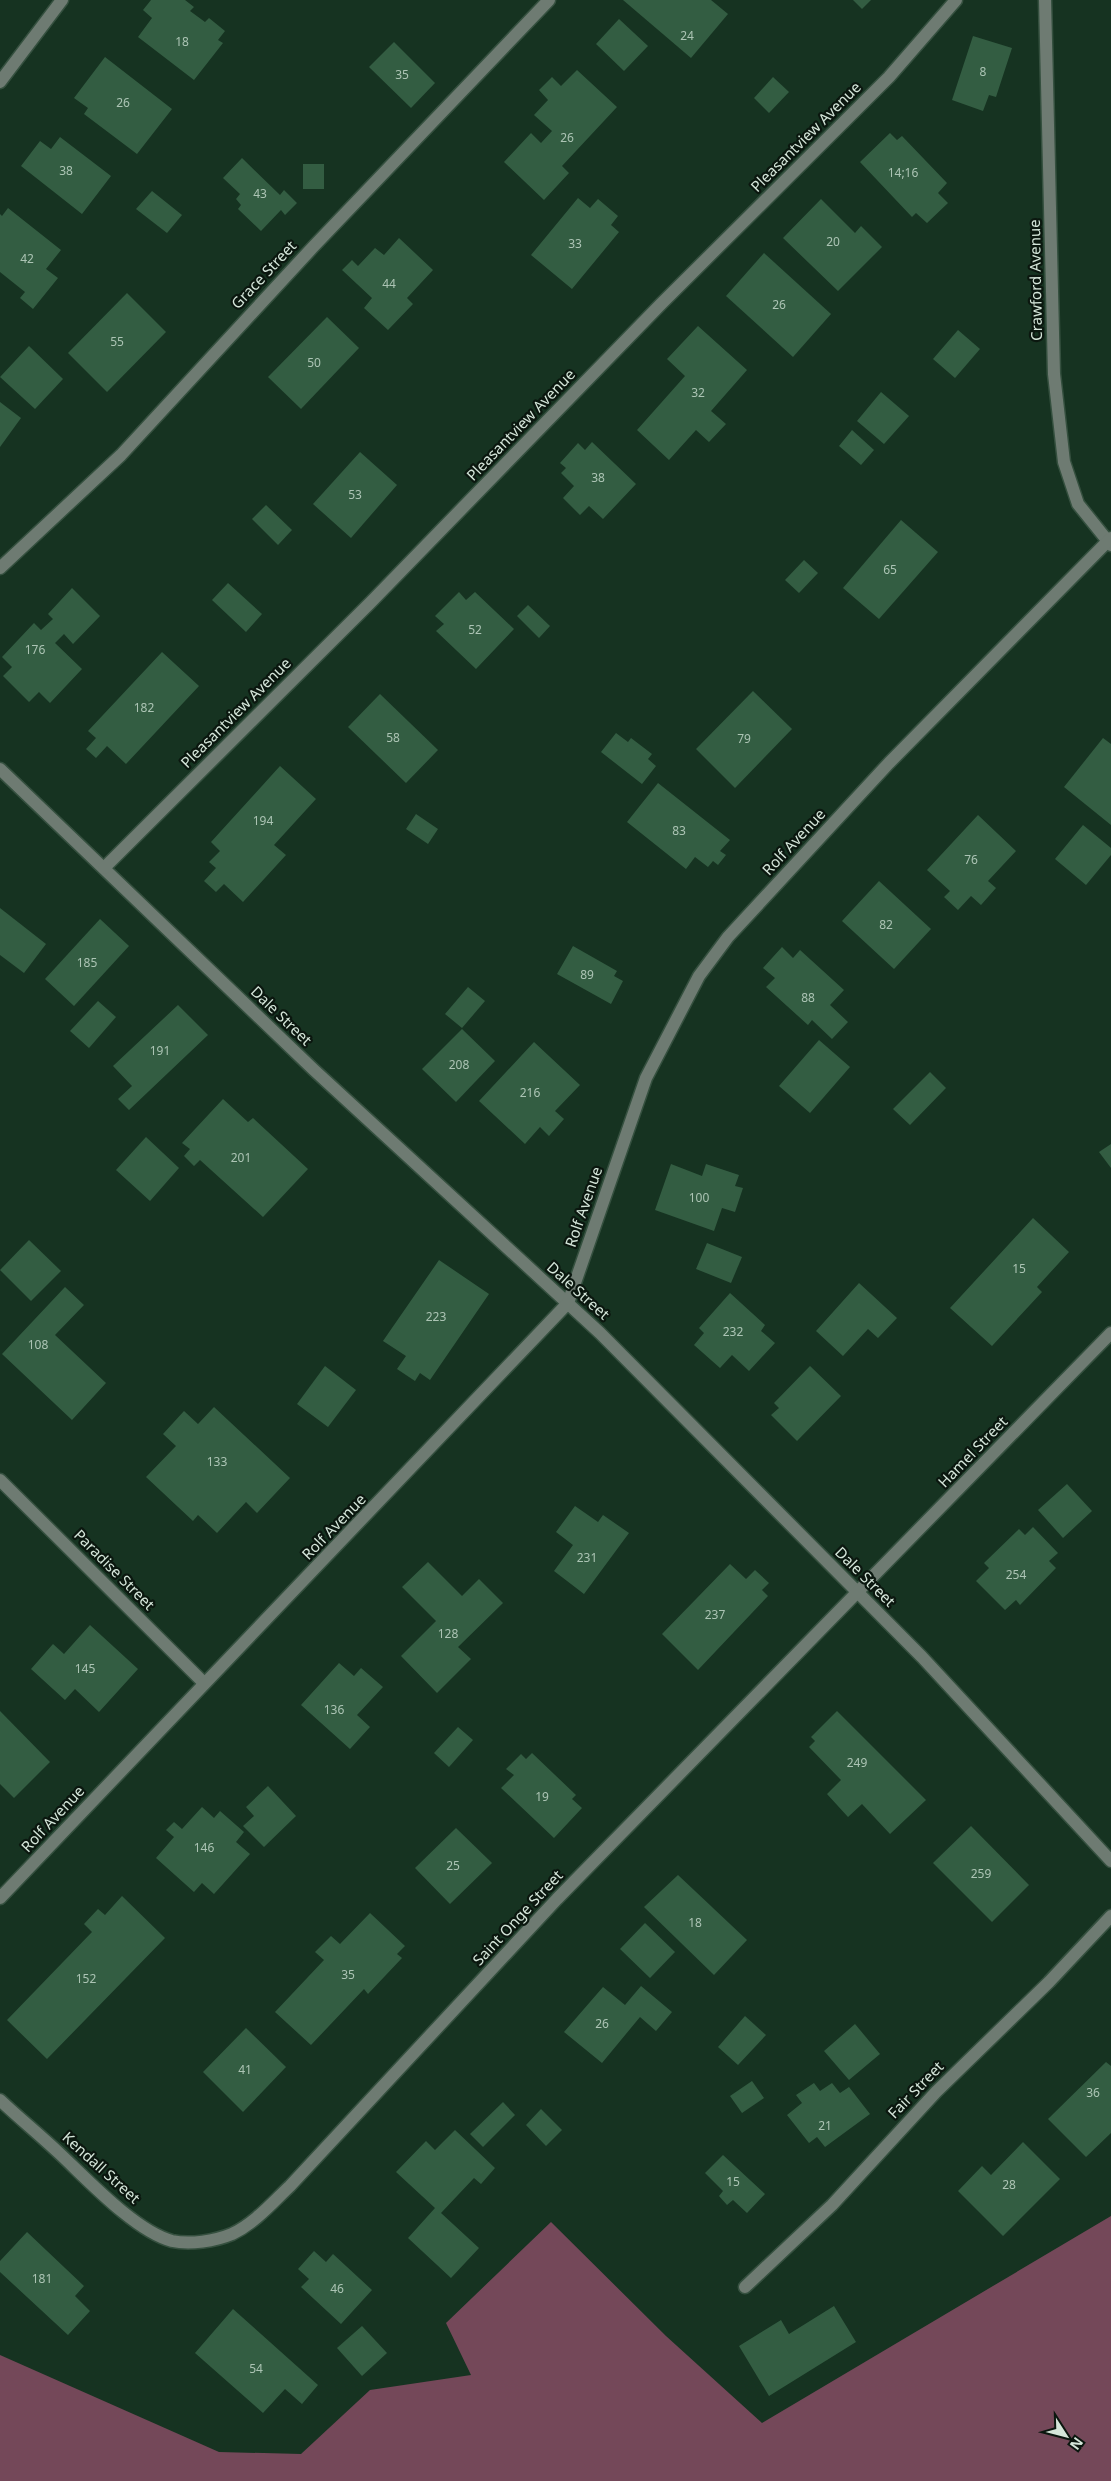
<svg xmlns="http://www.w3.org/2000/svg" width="1111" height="2481" font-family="'Noto Sans',sans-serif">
	<rect width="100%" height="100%" fill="#163321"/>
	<path fill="#744859" d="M1111,2216v265h-1111v-126l219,97 82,2 69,-64 101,-15 -25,-52 105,-101 115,114 96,87z"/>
	<g fill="#335d42">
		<path d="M151,0h34l9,7 -4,4 15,11 4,-4 16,13 -7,9 5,3 -29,37 -56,-43 14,-19 -9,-8z"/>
		<path d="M623,0h88l17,14 -37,44z"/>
		<path d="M853,0h18l-9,9z"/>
		<path d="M619,19l29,27 -24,25 -28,-27z"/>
		<path d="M973,36l39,12 -16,49 -7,-2 -6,16 -31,-11z"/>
		<path d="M394,42l41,41 -24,25 -42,-41z"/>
		<path d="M105,57l67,52 -35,45 -53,-40 4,-6 -14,-10z"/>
		<path d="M577,70l40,37 -55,59 7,7 -25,27 -40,-38 27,-29 10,10 11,-12 -18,-16 14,-15 -9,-10 13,-13 9,9z"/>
		<path d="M773,77l16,15 -20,21 -15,-15z"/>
		<path d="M890,133l7,7 5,-4 45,47 -9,10 10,10 -21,20 -11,-10 -4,4 -52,-55z"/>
		<path d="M60,137l51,39 -29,38 -61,-48 19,-25 11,8z"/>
		<path d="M242,158l38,37 4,-5 13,13 -12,12 -4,-5 -20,21 -23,-22 3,-4 -5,-6 4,-5 -17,-16z"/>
		<rect x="303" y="164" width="21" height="25"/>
		<path d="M152,191l30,24 -15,18 -31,-24z"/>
		<path d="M578,198l12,10 8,-9 20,17 -7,9 8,7 -47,57 -41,-34z"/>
		<path d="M821,199l34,34 6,-7 21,21 -44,44 -55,-53z"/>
		<path d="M8,208l53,42 -15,19 12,9 -25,31 -13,-11 5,-6 -25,-20v-58l2,2z"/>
		<path d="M399,238l34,32 -26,28 6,6 -25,26 -24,-22 8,-10 -30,-28 10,-10 6,6 17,-18 9,7z"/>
		<path d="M764,253l67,61 -38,43 -67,-61z"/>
		<path d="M127,293l39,39 -59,60 -39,-39z"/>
		<path d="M327,317l32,31 -58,61 -33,-32z"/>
		<path d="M698,326l49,44 -36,41 15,13 -17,18 -13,-12 -27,30 -32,-30 48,-54 -18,-17z"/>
		<path d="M958,330l22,19 -25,29 -22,-19z"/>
		<path d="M29,346l34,33 -28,30 -35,-32z"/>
		<path d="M881,392l28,24 -25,28 -27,-23z"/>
		<path d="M0,402l21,16 -21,29z"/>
		<path d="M852,430l22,20 -13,15 -22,-19z"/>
		<path d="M592,442l44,42 -33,35 -14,-13 -9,9 -17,-17 11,-12 -13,-13 5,-5 -6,-5 18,-20 7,7z"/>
		<path d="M360,452l37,33 -46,53 -38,-34z"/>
		<path d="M266,505l26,25 -14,15 -26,-26z"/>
		<path d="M901,520l37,32 -59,67 -36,-31z"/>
		<path d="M804,560l14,13 -19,20 -14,-13z"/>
		<path d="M228,583l34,31 -16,18 -34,-32z"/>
		<path d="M72,588l28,28 -27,28 -9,-10 -9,9 27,26 -32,34 -11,-11 -10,10 -26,-26 9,-9 -10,-10 32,-34 7,7 12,-11 -5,-5z"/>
		<path d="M459,592l7,8 9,-8 39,37 -38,40 -40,-38 8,-7 -9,-8z"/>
		<path d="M528,605l22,21 -11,12 -22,-22z"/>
		<path d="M162,652l37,34 -73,78 -19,-18 -11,12 -10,-9 10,-11 -8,-7z"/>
		<path d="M753,691l39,38 -57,59 -39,-39z"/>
		<path d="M380,694l58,56 -32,33 -58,-56z"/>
		<path d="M616,733l12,9 3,-4 21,16 -4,5 8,7 -14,18 -41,-32z"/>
		<path d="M1103,738l8,6v81l-47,-38z"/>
		<path d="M280,766l36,33 -42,46 12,10 -43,47 -19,-18 -8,8 -12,-11 12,-13 -7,-6 11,-11 -9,-9z"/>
		<path d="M658,783l72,57 -10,11 6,4 -8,10 -5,-4 -5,6 -13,-10 -9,12 -59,-47z"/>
		<path d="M416,814l22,15 -10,15 -22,-15z"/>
		<path d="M978,815l38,36 -28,30 8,7 -15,17 -10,-9 -13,14 -14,-13 6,-6 -23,-21z"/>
		<path d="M1083,825l28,23v7l-25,30 -31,-26z"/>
		<path d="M879,881l52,48 -37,40 -52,-48z"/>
		<path d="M0,908l46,36 -22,29 -24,-18z"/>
		<path d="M100,919l29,27 -55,60 -29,-27z"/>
		<path d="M573,946l44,25 -3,5 9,5 -12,23 -54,-30z"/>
		<path d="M782,947l11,11 7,-8 44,40 -14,15 18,17 -16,17 -20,-19 -4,5 -42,-38 9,-9 -12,-10z"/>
		<path d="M468,987l17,14 -23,27 -17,-14z"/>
		<path d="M98,1001l18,16 -27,31 -19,-17z"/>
		<path d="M178,1005l30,30 -79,75 -11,-11 14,-13 -19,-20z"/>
		<path d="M462,1029l33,32 -39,41 -34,-33z"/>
		<path d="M819,1040l31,27 -40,46 -31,-27z"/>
		<path d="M534,1042l46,43 -25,26 9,8 -15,17 -9,-9 -15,17 -46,-43z"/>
		<path d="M930,1072l16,16 -36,37 -17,-16z"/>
		<path d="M223,1099l25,23 5,-4 55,51 -45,48 -63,-57 -6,6 -10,-10 6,-7 -8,-6z"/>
		<path d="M146,1137l33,31 -29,33 -34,-31z"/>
		<path d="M1111,1144v24l-12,-16z"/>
		<path d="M671,1164l31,12 4,-12 33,11 -4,11 8,2 -8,24 -13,-4 -8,23 -59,-21z"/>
		<path d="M1033,1218l36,34 -32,35 5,5 -50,54 -42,-38z"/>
		<path d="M29,1240l32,31 -30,30 -31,-31z"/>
		<path d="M707,1243l35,14 -11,26 -35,-14z"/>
		<path d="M439,1260l50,34 -59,86 -10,-7 -5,8 -18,-12 9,-13 -23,-15z"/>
		<path d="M859,1283l38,35 -19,20 -10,-9 -25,27 -27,-25z"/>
		<path d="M65,1287l19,18 -29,30 51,48 -34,37 -70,-66z"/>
		<path d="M730,1293l35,32 -4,6 14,12 -26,28 -17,-16 -12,13 -26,-23 10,-12 -5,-5z"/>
		<path d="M325,1366l31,24 -28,37 -31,-23z"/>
		<path d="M810,1366l31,30 -44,45 -26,-26 8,-7 -5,-5z"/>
		<path d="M214,1407l76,71 -33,35 -11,-11 -29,31 -19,-18 -5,6 -47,-44 30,-31 -13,-12 21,-23 14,13z"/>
		<path d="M1067,1484l25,27 -29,27 -25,-28z"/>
		<path d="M575,1506l23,16 5,-7 26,18 -45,61 -30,-23 19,-26 -17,-13z"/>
		<path d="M1033,1527l25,26 -9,8 7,7 -36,37 -4,-5 -11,10 -29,-29 13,-13 -5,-5 35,-34 6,6z"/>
		<path d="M428,1562l34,34 17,-17 24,24 -45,44 13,12 -34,34 -36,-37 35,-35 -34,-34z"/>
		<path d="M730,1564l16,15 9,-9 14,13 -7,7 6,6 -70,74 -36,-36z"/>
		<path d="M90,1625l48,44 -39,43 -24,-23 -10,11 -34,-31 22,-25 11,10z"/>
		<path d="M339,1663l15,13 7,-8 22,19 -26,28 13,12 -20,22 -49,-44z"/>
		<path d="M0,1711l50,51 -36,36 -14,-14z"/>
		<path d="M837,1711l89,89 -36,34 -28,-30 -14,13 -21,-23 14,-14 -32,-33 6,-6 -4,-4z"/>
		<path d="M458,1727l15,13 -24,27 -15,-14z"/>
		<path d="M532,1753l44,42 -4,4 10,9 -28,30 -53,-50 13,-13 -8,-6 15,-15 5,5z"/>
		<path d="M268,1786l28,30 -32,31 -21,-21 11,-10 -8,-9z"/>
		<path d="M202,1807l12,11 6,-7 24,21 -8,10 14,12 -36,40 -12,-11 -8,9 -38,-34 18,-21 -8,-7 8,-8 8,7z"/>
		<path d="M971,1826l58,59 -37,37 -59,-59z"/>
		<path d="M456,1828l36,35 -42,41 -35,-36z"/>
		<path d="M678,1875l69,65 -33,35 -70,-68z"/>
		<path d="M122,1896l43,42 -118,121 -40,-39 85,-88 -8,-8 14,-15 7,6z"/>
		<path d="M370,1913l35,33 -8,8 5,4 -34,36 -4,-5 -53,56 -36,-33 49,-52 -9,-8 16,-16 9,8z"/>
		<path d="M645,1923l30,29 -25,26 -30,-29z"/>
		<path d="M641,1986l31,26 -16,19 -16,-14 -38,46 -38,-31 39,-45 22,18z"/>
		<path d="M745,2016l21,19 -28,30 -20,-18z"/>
		<path d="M855,2024l25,30 -31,26 -25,-29z"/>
		<path d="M246,2028l40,39 -43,45 -40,-40z"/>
		<path d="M1106,2062l5,4v67l-25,24 -38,-38z"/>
		<path d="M752,2081l12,17 -22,15 -12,-17z"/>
		<path d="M814,2083l6,8 12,-8 8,10 9,-6 21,27 -45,33 -8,-10 -8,6 -22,-28 15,-12 -6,-8z"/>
		<path d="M503,2102l12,13 -32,32 -13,-13z"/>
		<path d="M541,2109l21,21 -16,16 -20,-21z"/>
		<path d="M455,2130l40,38 -14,16 -7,-6 -33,35 38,35 -28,30 -43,-40 27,-30 -39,-36 30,-31 9,9z"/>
		<path d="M1023,2142l37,37 -57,57 -45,-45 24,-25 9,9z"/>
		<path d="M723,2155l42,39 -18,19 -14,-13 -6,5 -8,-9 4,-5 -18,-18z"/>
		<path d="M27,2232l57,54 -9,10 15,15 -22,24 -68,-63v-11z"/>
		<path d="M314,2251l12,11 7,-8 39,36 -31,34 -40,-37 8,-8 -11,-10z"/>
		<path d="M834,2306l22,36 -87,54 -30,-50 42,-26 8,14z"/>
		<path d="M233,2309l85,76 -16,19 -17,-15 -22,24 -68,-60z"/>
		<path d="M362,2326l25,27 -25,23 -25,-28z"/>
	</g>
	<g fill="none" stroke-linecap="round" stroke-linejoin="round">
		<g stroke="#35503f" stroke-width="15">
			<g id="minor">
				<path d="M1045,0l9,374 10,88 14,42 33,41"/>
				<path d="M0,82l62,-82"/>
				<path d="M0,568l121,-113 192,-208 236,-247"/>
				<path d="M0,769l314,301 286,263 322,324 189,204"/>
				<path d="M104,868l267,-266 290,-298 228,-227 67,-77"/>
				<path d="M0,1480l204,203"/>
				<path d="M0,1898l568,-595 78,-225 53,-102 29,-39 161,-174 222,-225"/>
				<path d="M0,2100c19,18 40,35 59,53 28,26 76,78 113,88 18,4 43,0 60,-7 23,-11 40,-31 58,-48l267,-287 554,-566"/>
				<path d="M745,2287l87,-82 104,-113 113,-110 62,-66"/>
			</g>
		</g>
		<use href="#minor" stroke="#6e7b72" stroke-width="12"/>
	</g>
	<g text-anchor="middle" stroke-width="4.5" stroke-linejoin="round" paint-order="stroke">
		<g font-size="12" fill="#acc4b4">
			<text x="687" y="40">24</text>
			<text x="182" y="46">18</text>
			<text x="983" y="76">8</text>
			<text x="402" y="79">35</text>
			<text x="123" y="107">26</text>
			<text x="567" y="142">26</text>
			<text x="66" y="175">38</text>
			<text x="903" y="177">14;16</text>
			<text x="260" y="198">43</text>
			<text x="833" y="246">20</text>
			<text x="575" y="248">33</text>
			<text x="27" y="263">42</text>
			<text x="389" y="288">44</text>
			<text x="779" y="309">26</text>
			<text x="117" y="346">55</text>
			<text x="314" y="367">50</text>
			<text x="698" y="397">32</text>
			<text x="598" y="482">38</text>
			<text x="355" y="499">53</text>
			<text x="890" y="574">65</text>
			<text x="475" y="634">52</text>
			<text x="35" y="654">176</text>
			<text x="144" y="712">182</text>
			<text x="393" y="742">58</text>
			<text x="744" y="743">79</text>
			<text x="263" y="825">194</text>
			<text x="679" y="835">83</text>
			<text x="971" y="864">76</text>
			<text x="886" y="929">82</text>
			<text x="87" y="967">185</text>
			<text x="587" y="979">89</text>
			<text x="808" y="1002">88</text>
			<text x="160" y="1055">191</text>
			<text x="459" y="1069">208</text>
			<text x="530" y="1097">216</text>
			<text x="241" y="1162">201</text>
			<text x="699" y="1202">100</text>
			<text x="1019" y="1273">15</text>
			<text x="436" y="1321">223</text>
			<text x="733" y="1336">232</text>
			<text x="38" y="1349">108</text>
			<text x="217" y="1466">133</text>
			<text x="587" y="1562">231</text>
			<text x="1016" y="1579">254</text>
			<text x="715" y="1619">237</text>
			<text x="448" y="1638">128</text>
			<text x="85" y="1673">145</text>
			<text x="334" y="1714">136</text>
			<text x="857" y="1767">249</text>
			<text x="542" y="1801">19</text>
			<text x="204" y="1852">146</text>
			<text x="453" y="1870">25</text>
			<text x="981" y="1878">259</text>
			<text x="695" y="1927">18</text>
			<text x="348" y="1979">35</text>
			<text x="86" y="1983">152</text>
			<text x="602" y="2028">26</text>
			<text x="245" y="2074">41</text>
			<text x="1093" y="2097">36</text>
			<text x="825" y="2130">21</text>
			<text x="733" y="2186">15</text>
			<text x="1009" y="2189">28</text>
			<text x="42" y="2283">181</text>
			<text x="337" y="2293">46</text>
			<text x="256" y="2373">54</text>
		</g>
		<g font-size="15" fill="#d5e6da" stroke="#0b170f">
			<text transform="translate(806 137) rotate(-45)" y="5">Pleasantview Avenue</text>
			<text transform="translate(264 275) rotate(-47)" y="5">Grace Street</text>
			<text transform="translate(1036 280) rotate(-91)" y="5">Crawford Avenue</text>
			<text transform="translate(521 425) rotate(-46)" y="5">Pleasantview Avenue</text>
			<text transform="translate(236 713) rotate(-45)" y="5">Pleasantview Avenue</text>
			<text transform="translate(794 842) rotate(-47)" y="5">Rolf Avenue</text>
			<text transform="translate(281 1016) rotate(44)" y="5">Dale Street</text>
			<text transform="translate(584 1207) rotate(-71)" y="5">Rolf Avenue</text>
			<text transform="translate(578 1291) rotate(42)" y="5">Dale Street</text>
			<text transform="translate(973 1452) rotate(-46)" y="5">Hamel Street</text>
			<text transform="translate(334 1527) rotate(-46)" y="5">Rolf Avenue</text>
			<text transform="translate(114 1570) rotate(45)" y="5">Paradise Street</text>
			<text transform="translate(865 1577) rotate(45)" y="5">Dale Street</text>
			<text transform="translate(53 1819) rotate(-47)" y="5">Rolf Avenue</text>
			<text transform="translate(518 1918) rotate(-47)" y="5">Saint Onge Street</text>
			<text transform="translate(916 2090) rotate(-46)" y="5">Fair Street</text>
			<text transform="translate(101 2168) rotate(42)" y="5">Kendall Street</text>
		</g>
	</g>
	<g transform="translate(1066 2436) rotate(126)" stroke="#0b170f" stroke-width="4" paint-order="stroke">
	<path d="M0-4L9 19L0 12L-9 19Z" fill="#d5e6da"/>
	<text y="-8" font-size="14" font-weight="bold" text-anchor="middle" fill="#d5e6da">N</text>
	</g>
</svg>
